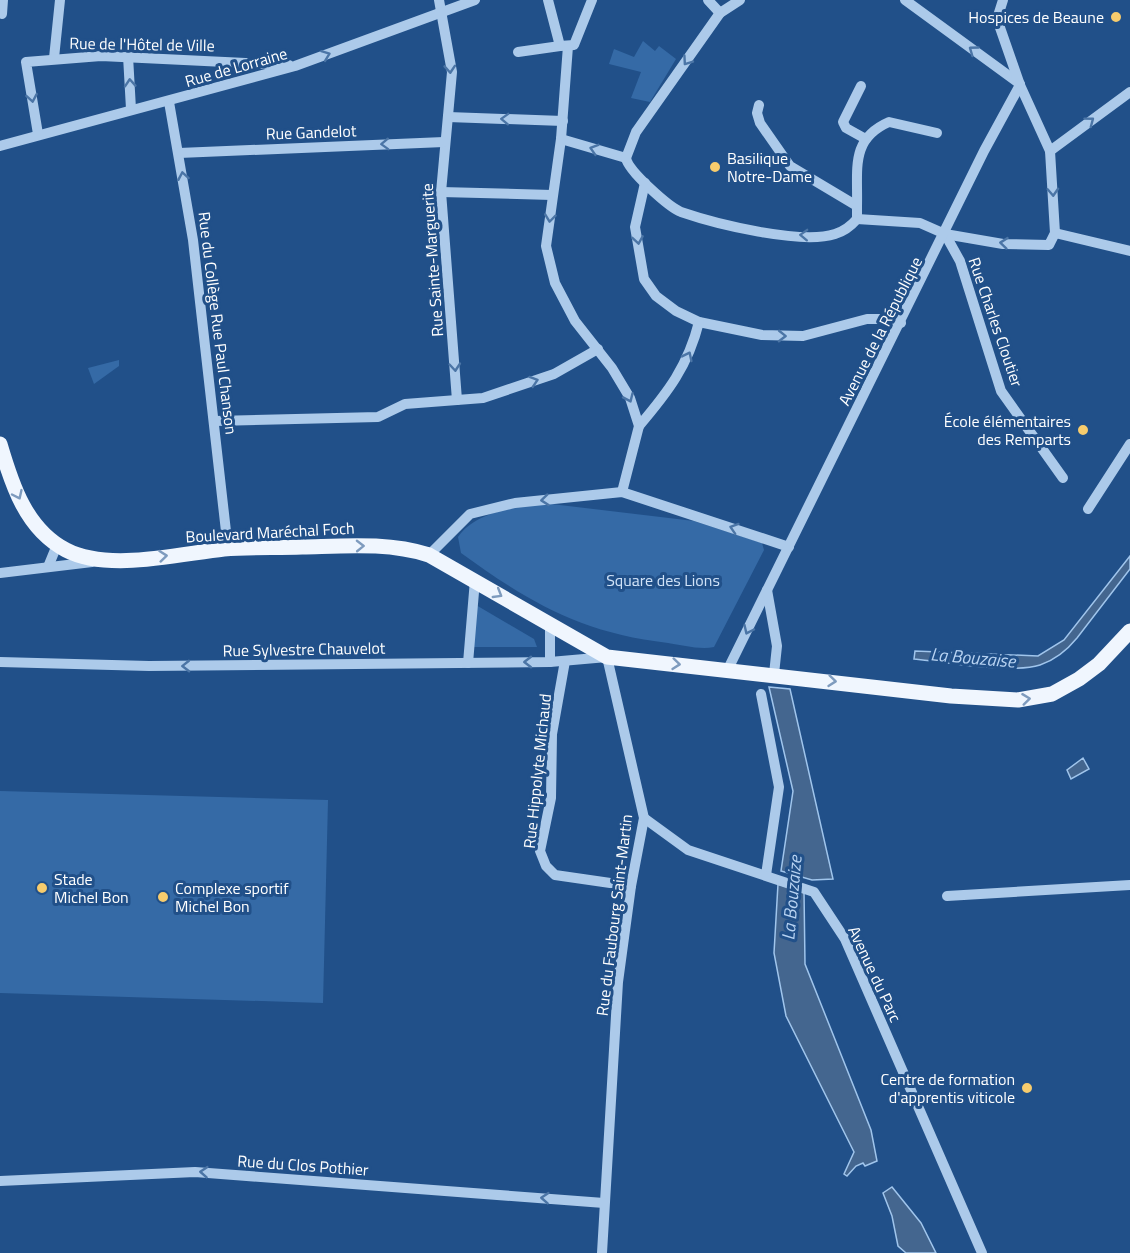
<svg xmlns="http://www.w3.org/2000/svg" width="1130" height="1253" font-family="'Titillium Web',sans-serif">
	<rect width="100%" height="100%" fill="#215089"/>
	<g fill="#356aa6">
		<path d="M643,41l12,10 4,-5 17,13 -26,43 -19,-4 10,-26 -32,-8 5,-15 20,8z"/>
		<path d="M119,360v6l-25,18 -6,-16z"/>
		<path d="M543,503l151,18 68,22 2,7 -50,97c-14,3 -32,-2 -46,-4 -87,-10 -138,-40 -207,-90l-3,-16c18,-26 56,-29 85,-34z"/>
		<path d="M476,605l58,34 3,8h-65z"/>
		<path d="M0,791l328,9 -5,203 -323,-10z"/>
	</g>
	<g fill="#44668f" stroke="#a0c5ec" stroke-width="1.5">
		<path d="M1130,556v13l-53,69c-9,11 -22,22 -37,27 -29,9 -93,-3 -126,-6l1,-8 123,5 26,-16z"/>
		<path d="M769,687l21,2 43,190 -21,1 -31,-9 12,-80z"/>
		<path d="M1083,758l6,11 -18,10 -4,-9z"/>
		<path d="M778,884l26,8 1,72 66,166 6,31 -12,5 -2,-3 -7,3 -9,10 -3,-2 10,-22 -68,-136 -12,-63z"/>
		<path d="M892,1187l29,36 15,30h-30l-8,-7 -6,-30 -9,-23z"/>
	</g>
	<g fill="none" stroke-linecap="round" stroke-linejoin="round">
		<g stroke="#accaea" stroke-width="10">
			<path d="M439,0l13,72 -11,120 16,208"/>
			<path d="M548,0l12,46 14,-1 18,-45"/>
			<path d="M708,0l12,13"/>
			<path d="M905,0l115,84"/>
			<path d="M1003,0l-6,19 23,66 30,66 5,82"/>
			<path d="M2,14l1,-14"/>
			<path d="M568,46l-7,93 -15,107 9,37 20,38 37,47 18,30 9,28 -17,66"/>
			<path d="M518,52l42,-6"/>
			<path d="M128,56l3,53"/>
			<path d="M54,58l6,-58"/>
			<path d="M861,86l-18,36 3,6 18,10"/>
			<path d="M169,102l24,138 35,309"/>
			<path d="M759,105l-2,8 3,10 30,43 67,40v13"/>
			<path d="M448,117l115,4"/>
			<path d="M38,134l-12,-72 75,-6 188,9"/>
			<path d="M561,139l65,19"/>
			<path d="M0,146l295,-80 180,-66"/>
			<path d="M1050,151l80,-59"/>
			<path d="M179,153l265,-11"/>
			<path d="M626,158c2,13 43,49 55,54 35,12 120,33 154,22 10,-3 16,-8 22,-15"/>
			<path d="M626,158l10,-26 84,-119 20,-13"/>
			<path d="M645,183l-10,44 9,52 12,17 20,15 23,11 63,13 41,1 64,-17h24l10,4"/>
			<path d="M441,192l111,3"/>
			<path d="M857,206c1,-37 -7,-67 32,-84l48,11"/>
			<path d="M857,219l63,4 25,11 58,10 46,1 6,-12"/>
			<path d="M1055,233l75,18"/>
			<path d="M945,234l15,27 41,130 62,87"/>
			<path d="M215,421l163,-4 27,-13 78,-6 71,-24 44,-25"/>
			<path d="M639,426c29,-34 49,-60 60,-104"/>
			<path d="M1088,509l42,-65"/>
			<path d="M429,555l41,-41 45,-11 107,-11 167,55"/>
			<path d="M48,567l9,-22"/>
			<path d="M0,573l92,-11"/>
			<path d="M767,590l10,56 -3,28"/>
			<path d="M550,626v36"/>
			<path d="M565,661l-13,73 -1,64 -11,53 6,15 9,9 76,11"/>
			<path d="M0,662l149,4 401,-4 57,-5 37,161 -13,68 -13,96 -16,271"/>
			<path d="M468,663l7,-83"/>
			<path d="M728,669l256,-518 36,-66"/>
			<path d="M761,694l18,93 -13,88"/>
			<path d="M644,818l44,32 126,42 31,47 137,314"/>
			<path d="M947,896l183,-11"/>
			<path d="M0,1181l195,-9 409,31"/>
		</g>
		<path stroke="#f0f6fe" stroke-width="15" d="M0,444c12,41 26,85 66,106 42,22 113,4 158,-1 26,-2 53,-1 78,-2 43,-1 86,-5 127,8l178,102 344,39 67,4 34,-6 27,-15 20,-15 31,-33"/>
	</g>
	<defs><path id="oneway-chevron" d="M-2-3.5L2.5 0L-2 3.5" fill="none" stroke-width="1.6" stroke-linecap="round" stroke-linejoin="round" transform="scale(1.5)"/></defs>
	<g stroke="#4b75a6">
		<use href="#oneway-chevron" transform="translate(973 50) rotate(-144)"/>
		<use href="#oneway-chevron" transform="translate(326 55) rotate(-21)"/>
		<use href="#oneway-chevron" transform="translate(687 61) rotate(125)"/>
		<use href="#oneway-chevron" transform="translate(450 69) rotate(86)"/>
		<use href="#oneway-chevron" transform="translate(130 83) rotate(-94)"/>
		<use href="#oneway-chevron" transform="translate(32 98) rotate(80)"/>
		<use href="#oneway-chevron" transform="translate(505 119) rotate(-178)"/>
		<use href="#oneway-chevron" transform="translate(1090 121) rotate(-37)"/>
		<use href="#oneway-chevron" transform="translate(385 144) rotate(178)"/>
		<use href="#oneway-chevron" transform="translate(594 149) rotate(-163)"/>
		<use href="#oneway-chevron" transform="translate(183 176) rotate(-100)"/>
		<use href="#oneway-chevron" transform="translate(1053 192) rotate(87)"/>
		<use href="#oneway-chevron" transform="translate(550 218) rotate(97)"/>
		<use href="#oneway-chevron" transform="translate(804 235) rotate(-178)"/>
		<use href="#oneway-chevron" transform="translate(638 240) rotate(81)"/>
		<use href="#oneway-chevron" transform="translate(1004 243) rotate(-174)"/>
		<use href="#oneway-chevron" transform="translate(782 336) rotate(1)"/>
		<use href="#oneway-chevron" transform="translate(688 356) rotate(-64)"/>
		<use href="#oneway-chevron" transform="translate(455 367) rotate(85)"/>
		<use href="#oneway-chevron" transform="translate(534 381) rotate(-18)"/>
		<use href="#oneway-chevron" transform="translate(629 398) rotate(66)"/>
		<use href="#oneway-chevron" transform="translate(545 500) rotate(174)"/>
		<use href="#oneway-chevron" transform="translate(734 528) rotate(-162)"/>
		<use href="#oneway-chevron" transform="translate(748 630) rotate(115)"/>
		<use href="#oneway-chevron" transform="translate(528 662) rotate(180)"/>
		<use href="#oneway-chevron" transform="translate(186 666) rotate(179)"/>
		<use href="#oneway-chevron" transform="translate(204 1172) rotate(-176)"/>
		<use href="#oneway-chevron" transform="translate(545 1198) rotate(-176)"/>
	</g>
	<g stroke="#7e9bbe">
		<use href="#oneway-chevron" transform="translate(18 495) rotate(65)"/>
		<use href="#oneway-chevron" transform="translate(360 546) rotate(-1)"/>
		<use href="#oneway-chevron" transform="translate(163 556) rotate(-6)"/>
		<use href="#oneway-chevron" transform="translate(498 594) rotate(31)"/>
		<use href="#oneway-chevron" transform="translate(676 664) rotate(6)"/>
		<use href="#oneway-chevron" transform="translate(832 681) rotate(6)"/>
		<use href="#oneway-chevron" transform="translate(1026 699) rotate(-7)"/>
	</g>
	<g fill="#f7cc6d" stroke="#215089" stroke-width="2">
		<circle cx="1116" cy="17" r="6"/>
		<circle cx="715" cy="167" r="6"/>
		<circle cx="1083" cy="430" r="6"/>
		<circle cx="42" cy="888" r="6"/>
		<circle cx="163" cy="897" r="6"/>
		<circle cx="1027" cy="1088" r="6"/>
	</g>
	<g text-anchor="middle" stroke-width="6" stroke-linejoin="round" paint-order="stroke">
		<g font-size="16" fill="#fff" stroke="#215089" text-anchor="end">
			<text x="1104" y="23">Hospices de Beaune</text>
			<text x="727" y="164" text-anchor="start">Basilique<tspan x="727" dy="18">Notre-Dame</tspan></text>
			<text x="1071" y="427">École élémentaires<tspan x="1071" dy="18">des Remparts</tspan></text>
			<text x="54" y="885" text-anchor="start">Stade<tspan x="54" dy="18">Michel Bon</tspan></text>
			<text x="175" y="894" text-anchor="start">Complexe sportif<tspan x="175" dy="18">Michel Bon</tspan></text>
			<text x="1015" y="1085">Centre de formation<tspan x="1015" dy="18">d'apprentis viticole</tspan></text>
		</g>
		<g font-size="16" fill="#fff" stroke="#215089">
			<text transform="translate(142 44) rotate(1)" y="6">Rue de l'Hôtel de Ville</text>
			<text transform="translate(236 67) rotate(-16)" y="6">Rue de Lorraine</text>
			<text transform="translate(311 132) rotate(-2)" y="6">Rue Gandelot</text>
			<text transform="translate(432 260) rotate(-94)" y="6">Rue Sainte-Marguerite</text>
			<text transform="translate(996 322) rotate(71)" y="6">Rue Charles Cloutier</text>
			<text transform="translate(218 323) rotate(83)" y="6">Rue du Collège Rue Paul Chanson</text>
			<text transform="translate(880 331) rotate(-63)" y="6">Avenue de la République</text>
			<text transform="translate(270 532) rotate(-3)" y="6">Boulevard Maréchal Foch</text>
			<text transform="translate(304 649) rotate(-1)" y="6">Rue Sylvestre Chauvelot</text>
			<text transform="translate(537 771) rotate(-84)" y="6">Rue Hippolyte Michaud</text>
			<text transform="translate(614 915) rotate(-83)" y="6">Rue du Faubourg Saint-Martin</text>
			<text transform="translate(875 974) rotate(65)" y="6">Avenue du Parc</text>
			<text transform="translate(303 1165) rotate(4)" y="6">Rue du Clos Pothier</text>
		</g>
		<g font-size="16" fill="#d1e3f8" stroke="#215089">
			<text x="663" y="586">Square des Lions</text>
		</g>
		<g font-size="18" font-style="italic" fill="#b8d3f2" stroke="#215089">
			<text transform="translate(973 658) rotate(5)" y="6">La Bouzaise</text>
			<text transform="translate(792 898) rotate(-85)" y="6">La Bouzaize</text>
		</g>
	</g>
</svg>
